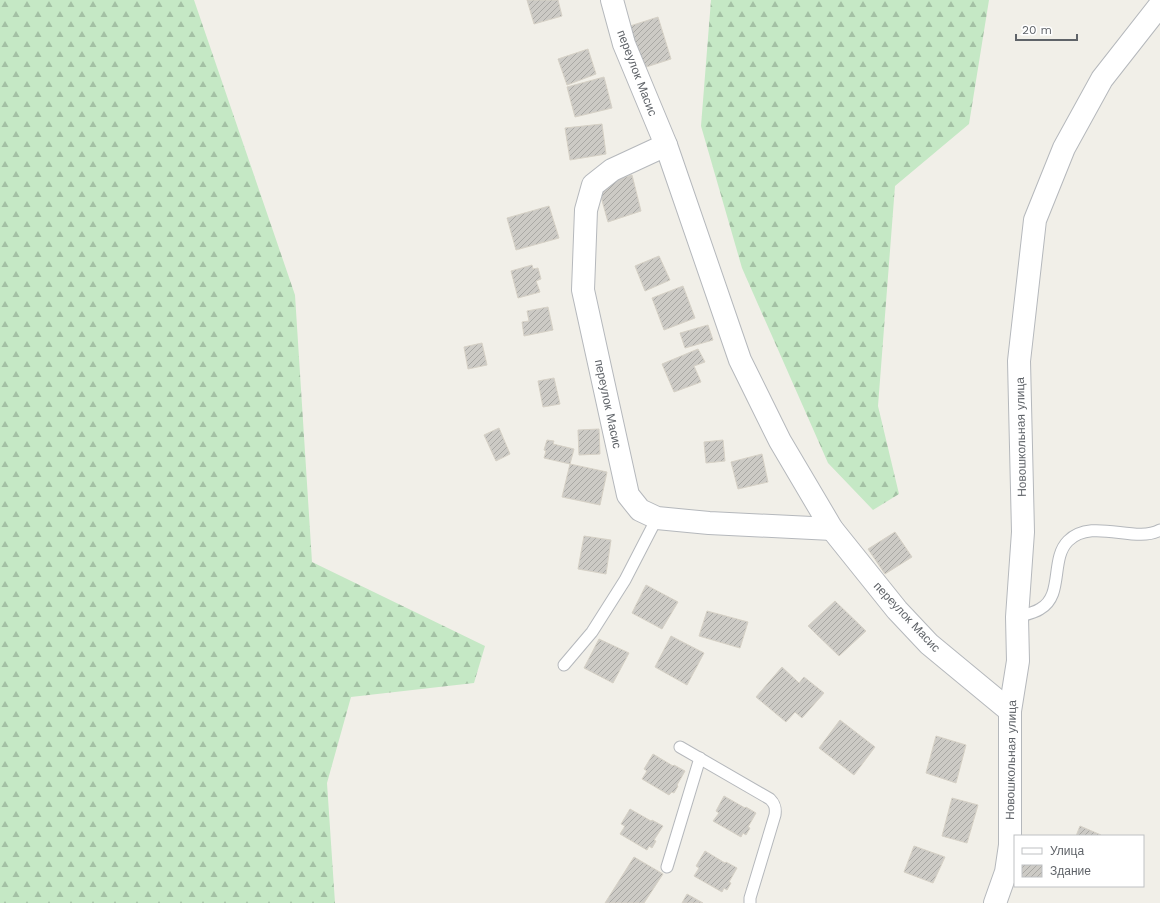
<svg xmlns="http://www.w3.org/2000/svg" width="1160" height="903" font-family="'Work Sans',sans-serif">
	<defs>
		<pattern id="forest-firs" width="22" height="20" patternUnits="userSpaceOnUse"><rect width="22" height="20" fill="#c5e8c5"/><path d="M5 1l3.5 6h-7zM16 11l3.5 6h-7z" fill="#a3c0a4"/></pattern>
		<pattern id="building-hatch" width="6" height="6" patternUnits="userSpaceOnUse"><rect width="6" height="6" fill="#cccac5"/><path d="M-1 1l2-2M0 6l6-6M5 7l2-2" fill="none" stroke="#a9a8a4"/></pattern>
	</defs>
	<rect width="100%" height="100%" fill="#f1efe8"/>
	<g fill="url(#forest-firs)">
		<path d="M0,0h194l101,295 17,267 173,84 -11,37 -123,14 -24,86 8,120h-335z"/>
		<path d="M711,0h278l-20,124 -74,62 -17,220 21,88 -26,16 -45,-47 -86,-195 -41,-142z"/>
	</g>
	<g fill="url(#building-hatch)" stroke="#d6d1c6">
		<path d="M527,0h31l4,16 -28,8z"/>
		<path d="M658,17l13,42 -31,10 -13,-42z"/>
		<path d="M588,49l8,25 -29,11 -9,-26z"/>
		<path d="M604,77l8,31 -37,9 -8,-30z"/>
		<path d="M602,124l4,30 -36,6 -5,-32z"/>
		<path d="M632,175l9,36 -33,11 -10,-36z"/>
		<path d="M549,206l10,32 -43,12 -9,-32z"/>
		<path d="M659,256l11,24 -25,11 -10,-25z"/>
		<path d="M532,265l1,4 5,-1 3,11 -5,2 4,11 -22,6 -7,-27z"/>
		<path d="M683,286l12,32 -31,12 -12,-32z"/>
		<path d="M548,307l5,23 -29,6 -2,-14 7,-1 -2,-10z"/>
		<path d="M708,325l5,15 -28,8 -5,-15z"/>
		<path d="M482,343l5,22 -19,4 -4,-22z"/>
		<path d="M698,349l7,13 -11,4 7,16 -27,10 -12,-28z"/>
		<path d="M554,378l6,26 -17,3 -5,-26z"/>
		<path d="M499,428l11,26 -14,7 -12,-26z"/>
		<path d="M599,429l1,25 -21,1 -1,-25z"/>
		<path d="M547,440l7,1 -1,3 21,5 -4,15 -26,-6 2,-7 -2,-1z"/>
		<path d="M723,440l2,21 -19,2 -2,-21z"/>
		<path d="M762,454l6,28 -30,7 -7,-27z"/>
		<path d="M570,464l37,8 -7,33 -38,-8z"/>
		<path d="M895,532l17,25 -27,17 -17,-25z"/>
		<path d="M584,536l27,4 -5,34 -28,-5z"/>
		<path d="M646,585l32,17 -16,27 -30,-16z"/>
		<path d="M835,601l31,30 -27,25 -31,-30z"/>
		<path d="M707,611l41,11 -8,26 -41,-12z"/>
		<path d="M671,636l33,17 -17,32 -32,-18z"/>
		<path d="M599,639l30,14 -16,30 -29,-15z"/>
		<path d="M782,667l17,16 5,-6 20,16 -22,25 -7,-6 -9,10 -30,-25z"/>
		<path d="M840,720l35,27 -21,28 -35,-27z"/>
		<path d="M936,736l30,9 -10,38 -30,-10z"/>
		<path d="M653,754l20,12 1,-1 11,6 -8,14 1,1 -4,7 -2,-1 -3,3 -27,-16 5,-8 -3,-2z"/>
		<path d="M724,796l21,12 1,-1 10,6 -8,14 2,1 -4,7 -3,-2 -2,4 -28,-16 6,-8 -3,-2z"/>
		<path d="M952,798l26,7 -11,38 -25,-7z"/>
		<path d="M630,809l21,12 1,-1 11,6 -9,14 2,1 -4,7 -3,-2 -2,4 -27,-16 5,-8 -4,-2z"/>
		<path d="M1080,826l21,9v1h-25z"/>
		<path d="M914,846l31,11 -12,26 -29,-11z"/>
		<path d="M705,851l20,12 1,-1 11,6 -8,14 2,1 -4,7 -3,-2 -2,4 -28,-16 5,-8 -3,-2z"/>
		<path d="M634,857l29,17 -19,29h-39z"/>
		<path d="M687,894l16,9h-21z"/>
	</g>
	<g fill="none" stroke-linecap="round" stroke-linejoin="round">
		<g stroke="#b5b8bc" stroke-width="13">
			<g id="lane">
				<path d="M1017,617c7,-2 17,-4 23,-8 24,-13 10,-50 28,-68 24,-24 67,3 92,-11"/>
				<path d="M564,665l28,-33 33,-52 32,-62"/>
				<path d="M680,747l90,52c5,5 6,9 5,16l-25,83v5"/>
				<path d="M667,867l33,-109"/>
			</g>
		</g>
		<g stroke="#b5b8bc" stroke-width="24">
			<g id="street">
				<path d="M612,0l12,44 42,101 74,215 40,81 52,88 65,81 32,34 81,67"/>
				<path d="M666,145l-54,25 -19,15 -7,25 -3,80 45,205 12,15 17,8 52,5 123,6"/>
				<path d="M995,903l11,-31 4,-27v-134l8,-50 -1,-44 6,-85 -4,-171 16,-141 29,-72 38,-69 58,-74"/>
			</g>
		</g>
		<use href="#lane" stroke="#fff" stroke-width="11"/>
		<use href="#street" stroke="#fff" stroke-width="22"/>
	</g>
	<g text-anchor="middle" stroke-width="3" stroke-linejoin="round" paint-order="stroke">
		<g font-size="12" fill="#5f6368" stroke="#fff">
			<text transform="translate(637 73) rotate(69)" y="4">переулок Масис</text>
			<text transform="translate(608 404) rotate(78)" y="4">переулок Масис</text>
			<text transform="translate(1021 437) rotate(-91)" y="4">Новошкольная улица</text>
			<text transform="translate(907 617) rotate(47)" y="4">переулок Масис</text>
			<text transform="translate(1011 760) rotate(-89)" y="4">Новошкольная улица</text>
		</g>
	</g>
	<rect x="1014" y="835" width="130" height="52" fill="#ffffff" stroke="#bfc1c3"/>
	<rect x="1022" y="848" width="20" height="6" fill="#ffffff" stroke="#bfc1c3"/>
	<text x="1050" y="855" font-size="12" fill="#5f6368">Улица</text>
	<rect x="1022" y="865" width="20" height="12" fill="url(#building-hatch)" stroke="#bfc1c3"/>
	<text x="1050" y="875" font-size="12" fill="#5f6368">Здание</text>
	<path d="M1016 34v6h61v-6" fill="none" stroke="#5f6368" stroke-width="2"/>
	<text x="1022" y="34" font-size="12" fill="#5f6368" stroke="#ffffff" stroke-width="3" paint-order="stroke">20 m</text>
</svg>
